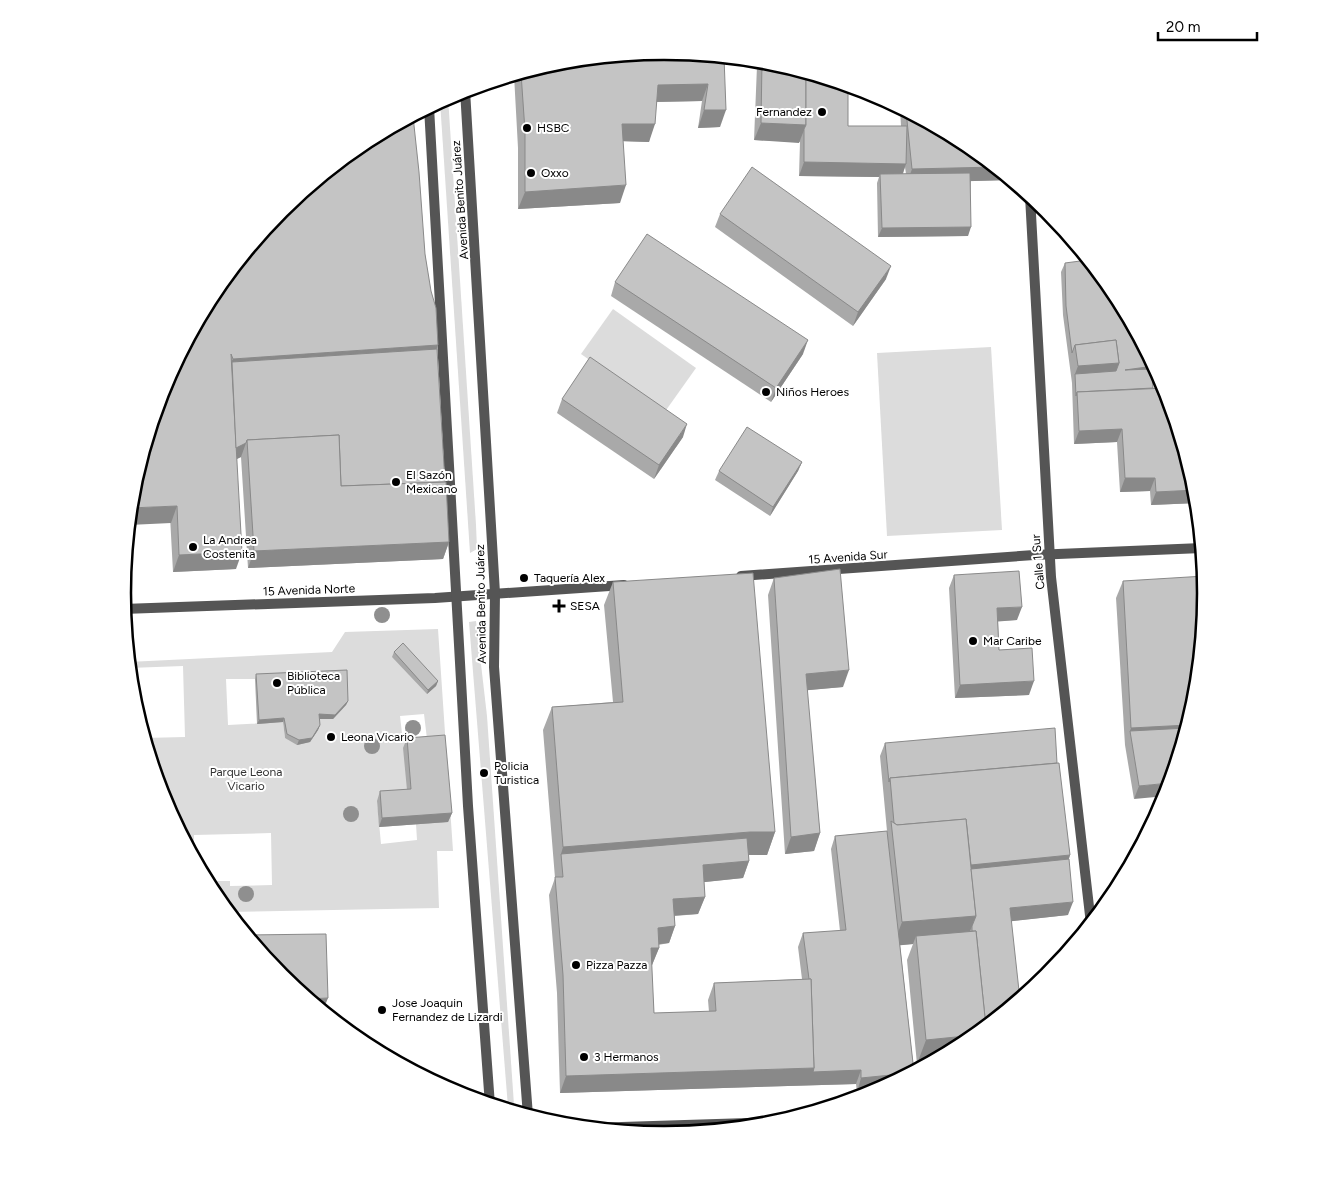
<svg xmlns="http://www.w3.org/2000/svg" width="1328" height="1187" font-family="Figtree,sans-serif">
	<rect width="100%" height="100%" fill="#fff"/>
	<g fill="#dcdcdc" fill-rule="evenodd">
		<path d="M448,97l28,428 1,24 -7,4 -30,-452z"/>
		<path d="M613,309l83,59 -32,45 -83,-59z"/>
		<path d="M991,347l11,183 -115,6 -10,-183z"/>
		<path d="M476,621l11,95 27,389 -6,2 -39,-485z"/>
		<path d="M438,629l15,222h-16l2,57 -212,4 -14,-17 -4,-9h8v-5h13v5l42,-1 -1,-52 -77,2v24l-31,-58 -19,-63 41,-1 -2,-71 -54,2 -1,-6 204,-10 13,-20zM226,679h29l55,63 -25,-4 -2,-16 -55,3zM424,714l3,25 -24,3 -3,-26zM408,798l8,26 1,16 -36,4 -4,-43z"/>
	</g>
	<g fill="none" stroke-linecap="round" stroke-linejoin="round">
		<g stroke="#555" stroke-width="10">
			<path d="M1030,196l21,381 40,347"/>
			<path d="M741,576l293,-21 168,-7"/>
			<path d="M123,609l312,-11 189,-13"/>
			<path d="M590,1128l190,-6"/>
		</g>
		<g stroke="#555" stroke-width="10">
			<path d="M465,90l30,503 -1,74 34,449"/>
			<path d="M429,107l39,699 22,299"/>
		</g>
	</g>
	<g fill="#8f8f8f">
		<circle cx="382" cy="615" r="8"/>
		<circle cx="413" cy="728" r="8"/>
		<circle cx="372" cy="746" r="8"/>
		<circle cx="351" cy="814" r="8"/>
		<circle cx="246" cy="894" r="8"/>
	</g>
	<g fill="#a9a9a9" fill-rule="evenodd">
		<path d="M724,57l-4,70 -22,1 4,-27 -45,1 -8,40 -26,-1 -3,62 -102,6v-61l-4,-73 44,-13z"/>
		<path d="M758,61l12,1 78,64h53l-1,-18 65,35 44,37 -38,1 -3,55 -90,1 -1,-54 2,-6 -80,-1 1,-34 -46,-2 3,-74zM905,167l1,7h-3z"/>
		<path d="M720,214l166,65 -33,47 -138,-99z"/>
		<path d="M425,254l13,91 -1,4 8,133 4,60 -6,17 -195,9 -7,-111 -4,2 -1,110 -63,3 -10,-186z"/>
		<path d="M1065,263l50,29 43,82 -6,1 1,13 43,100 1,15 -46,2 -1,-14 -30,1 -3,-50 -43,2 -2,-61 -9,-68 -2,-43z"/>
		<path d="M615,282l188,72 -32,48 -160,-106z"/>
		<path d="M562,399l121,38 -29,42 -97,-66z"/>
		<path d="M802,462l-4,9 -28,45 -55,-36 4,-9z"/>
		<path d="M954,575l63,45 -19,1 1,29 30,45 -74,3 -6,-110z"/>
		<path d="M774,578l69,109 -36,3 13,143 -6,18 -29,3 -17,-259z"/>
		<path d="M1123,581l73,119 -62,99 -9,-54 -9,-147z"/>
		<path d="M613,582l162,250 -8,23h-18v6l-6,17 -39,4 1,15 -7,17 -23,2v10l-6,17 -11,2 1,3 -7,17h-1l3,48 55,-1 -1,-12 6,-17 88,-4 -4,-32 5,-14 37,-2 -9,-82 4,-13 52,-5 -7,-75 5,-13 172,20 13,92 -1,4 -1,56 -57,6 -46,124 -33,17 -15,2 -10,-104 6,-16 -13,1 14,127 -33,17 -24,3 -1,-8 -296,9 -3,-100 -8,-98 6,-17 -12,-148 9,-23 61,-5 -9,-97z"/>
		<path d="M394,652l44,29 -2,5 -9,8 -35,-37z"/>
		<path d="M256,674l92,27 -2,4 -13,14h-14l1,6 -2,5 -8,12 -13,3 -12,-7 -2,-16 -26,2 -2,-45z"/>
		<path d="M407,738l45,75 -4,9 -69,5 -2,-26 3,-10 27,-1 -4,-42z"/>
	</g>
	<g fill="#898989">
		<path d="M708,84l-6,17 -50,1 6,-17z"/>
		<path d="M704,110h22l-6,17 -22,1z"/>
		<path d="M761,123l45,2 -7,18 -45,-3z"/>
		<path d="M622,124h33l-6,18 -33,-1z"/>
		<path d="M804,162l102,2 -5,14 -21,-4 -1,3 -80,-1z"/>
		<path d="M995,167l15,12 -1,1 -102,3 5,-14z"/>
		<path d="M626,185l-6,18 -102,6 7,-17z"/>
		<path d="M1057,222l5,5h-6z"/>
		<path d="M971,227l-3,9 -90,1 4,-9z"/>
		<path d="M891,266l-5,13 -33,47 5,-14z"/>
		<path d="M808,340l-5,14 -32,48 5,-14z"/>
		<path d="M438,345l-6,17h-201l2,-3z"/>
		<path d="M1119,363l-6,18 -38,-7 3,-8z"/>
		<path d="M1154,366l4,8 -36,5 3,-9z"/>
		<path d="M687,424l-4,13 -29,42 5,-14z"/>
		<path d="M1122,429l-5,13 -43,2 5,-13z"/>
		<path d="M246,443l-5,14 -11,5 5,-14z"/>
		<path d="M802,462l-4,9 -28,45 3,-9z"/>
		<path d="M1125,478h30l-5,13 -30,1z"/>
		<path d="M1196,490l1,13 -46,2 5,-13z"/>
		<path d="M177,506l-6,17 -42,2 1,-17z"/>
		<path d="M449,542l-6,17 -195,9 6,-17z"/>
		<path d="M242,552l-6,17 -63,3 6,-17z"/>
		<path d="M1022,607l-5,13 -25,2 5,-14z"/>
		<path d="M849,670l-6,17 -44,4 7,-17z"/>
		<path d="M438,681l-2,5 -9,8 1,-4z"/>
		<path d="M1034,681l-5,14 -74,3 5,-13z"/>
		<path d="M348,701l-2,4 -13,14h-16l2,-5z"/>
		<path d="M284,718l-1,4 -26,2 2,-4z"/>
		<path d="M320,725l-2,5 -8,12 -13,3 2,-5z"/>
		<path d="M1188,725l-5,17 -53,-11 1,-3z"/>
		<path d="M1170,783l-4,13 -32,3 5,-13z"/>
		<path d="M452,813l-4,9 -69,5 3,-9z"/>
		<path d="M750,832h25l-8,23 -206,-1 2,-7z"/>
		<path d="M820,833l-6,18 -29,3 6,-17z"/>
		<path d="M1070,855l-6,17 -96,10v-17z"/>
		<path d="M749,861l-6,17 -47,5 7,-18z"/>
		<path d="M705,897l-7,17 -31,2 6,-17z"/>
		<path d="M1073,902l-5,13 -63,7 5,-14z"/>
		<path d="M976,916l-9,23 -51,-3 -3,8 -20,2 9,-24z"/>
		<path d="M675,926l-6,17 -18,2 7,-17z"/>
		<path d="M651,948h8l-7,17h-8z"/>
		<path d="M328,998l-2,5h-13l-6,-4z"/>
		<path d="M976,1035l-11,10 -33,17 -15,2 9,-24z"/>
		<path d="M814,1068l47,2 -5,14 -296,9 6,-17z"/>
		<path d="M911,1073l-30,16 -24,3 4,-14z"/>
	</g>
	<g fill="#c4c4c4" stroke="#898989">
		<path d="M664,51l60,6 2,53h-22l4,-26 -50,1 -3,39h-33l4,61 -101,7v-61l-4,-58 37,-11z"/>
		<path d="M762,61l8,1 36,11v52l-45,-2z"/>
		<path d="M806,73l42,12v41h59l-1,38 -102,-2v-33l2,-4z"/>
		<path d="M906,111l59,32 30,24 -83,2z"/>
		<path d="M413,116l6,56 6,82 6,37 5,17 2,37 -205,14 -2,-5 11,198 -63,3 -2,-49 -47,2 2,-21 31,-101 50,-94 68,-82 82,-68z"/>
		<path d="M752,167l139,99 -33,46 -138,-98z"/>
		<path d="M970,173l1,54 -89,1 -2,-54z"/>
		<path d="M647,234l161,106 -32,48 -161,-106z"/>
		<path d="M1088,260l27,32 39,74 -29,4 27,-1 1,19 -76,4 -1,4 -1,-22 41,-3 3,-8 -3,-23 -41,5 -3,8 -6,-47 -1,-43z"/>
		<path d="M1116,340l3,23 -41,3 -3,-21z"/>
		<path d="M437,349l8,133 -104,4 -2,-51 -92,5 -1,3 -10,5 -4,-86z"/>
		<path d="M590,357l97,67 -28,41 -97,-66z"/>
		<path d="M1166,388l30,100v2l-40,2 -1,-14h-30l-3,-49 -43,2 -2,-39z"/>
		<path d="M747,427l55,35 -29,45 -54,-36z"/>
		<path d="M339,435l2,51 105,-4 3,60 -195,9 -7,-111z"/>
		<path d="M840,569l9,101 -43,4 14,159 -29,4 -17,-259z"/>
		<path d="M1019,571l3,36 -25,1 2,42 33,-2 2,33 -74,4 -6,-110z"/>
		<path d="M753,573l22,259h-25l-187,15 -11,-140 71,-5 -10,-120z"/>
		<path d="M1205,576l1,18 -10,106 -8,25 -57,3 -8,-147z"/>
		<path d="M403,643l35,38 -10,9 -34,-38z"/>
		<path d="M347,670l1,31 -13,14 -16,-1 1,11 -8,13 -13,2 -12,-6 -3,-16 -25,2 -3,-46z"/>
		<path d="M1055,728l2,35 -167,15 -1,4 -4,-39z"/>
		<path d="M1187,728l-17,55 -31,3 -9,-55z"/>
		<path d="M445,735l7,78 -70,5 -2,-27 31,-2 -4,-51z"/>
		<path d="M1059,763l11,92 -99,10 -5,-46 -69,6 -3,-2 -4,-45z"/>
		<path d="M966,819l10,97 -74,6 -11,-101 6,4z"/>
		<path d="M887,831l27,241 -3,1 -50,5v-8l-48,2 1,-4 -3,-89h-2l-6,-46 43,-3 -11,-94z"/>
		<path d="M747,838l2,23 -46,4 2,32 -32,2 2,27 -17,2 1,20h-8l3,65 62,-2 -2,-28 97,-4 3,89 -248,8 -3,-101 -8,-98h8l-2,-23z"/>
		<path d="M1069,859l4,43 -63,6 10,92 -34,27 -10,-96h-4v-5l4,-10 -5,-47z"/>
		<path d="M976,931l10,96 -10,8 -50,5 -10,-104z"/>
		<path d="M326,934l2,64 -21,1 -27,-22 -34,-42z"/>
		<path d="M613,1130l81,3 -30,3z"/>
	</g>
	<g fill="#000" stroke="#fff" stroke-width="2">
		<circle cx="822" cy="112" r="5"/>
		<circle cx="527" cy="128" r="5"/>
		<circle cx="531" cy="173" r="5"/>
		<circle cx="766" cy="392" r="5"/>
		<circle cx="396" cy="482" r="5"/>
		<circle cx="193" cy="547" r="5"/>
		<circle cx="524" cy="578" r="5"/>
		<path d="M556.5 598.5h5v5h5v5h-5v5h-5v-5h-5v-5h5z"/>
		<circle cx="973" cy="641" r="5"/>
		<circle cx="277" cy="683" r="5"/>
		<circle cx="331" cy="737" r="5"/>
		<circle cx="484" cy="773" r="5"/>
		<circle cx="576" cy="965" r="5"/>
		<circle cx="382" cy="1010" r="5"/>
		<circle cx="584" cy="1057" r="5"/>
	</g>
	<g text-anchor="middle" stroke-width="4" stroke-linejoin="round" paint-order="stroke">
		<g font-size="12" fill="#000" stroke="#fff" text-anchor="start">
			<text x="812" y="116" text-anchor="end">Fernandez</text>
			<text x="537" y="132">HSBC</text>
			<text x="541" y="177">Oxxo</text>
			<text x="776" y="396">Niños Heroes</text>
			<text x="406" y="479">El Sazón<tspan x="406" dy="14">Mexicano</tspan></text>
			<text x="203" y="544">La Andrea<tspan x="203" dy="14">Costenita</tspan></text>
			<text x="534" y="582">Taquería Alex</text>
			<text x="570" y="610">SESA</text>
			<text x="983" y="645">Mar Caribe</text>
			<text x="287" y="680">Biblioteca<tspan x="287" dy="14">Pública</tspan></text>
			<text x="341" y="741">Leona Vicario</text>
			<text x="494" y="770">Policia<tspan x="494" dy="14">Turistica</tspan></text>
			<text x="586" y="969">Pizza Pazza</text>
			<text x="392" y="1007">Jose Joaquin<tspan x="392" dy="14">Fernandez de Lizardi</tspan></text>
			<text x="594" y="1061">3 Hermanos</text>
		</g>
		<g font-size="12" fill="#000" stroke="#fff">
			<text transform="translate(460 200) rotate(-94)" y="4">Avenida Benito Juárez</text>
			<text transform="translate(848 557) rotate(-4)" y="4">15 Avenida Sur</text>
			<text transform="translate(1038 562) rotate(-95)" y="4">Calle 1 Sur</text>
			<text transform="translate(309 590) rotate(-2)" y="4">15 Avenida Norte</text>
			<text transform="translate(481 604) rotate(-91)" y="4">Avenida Benito Juárez</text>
		</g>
		<g font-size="12" fill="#333" stroke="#fff">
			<text x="246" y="776">Parque Leona<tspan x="246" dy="14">Vicario</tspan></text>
		</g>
	</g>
	<path d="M0 0H1328V1187H0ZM131 593a533 533 0 1 1 1066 0a533 533 0 1 1-1066 0Z" fill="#fff" fill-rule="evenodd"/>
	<path fill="none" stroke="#000" stroke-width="2.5" d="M131 593a533 533 0 1 1 1066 0a533 533 0 1 1-1066 0Z"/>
	<path d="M1158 32v8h99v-8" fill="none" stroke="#000000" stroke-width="2.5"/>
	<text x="1166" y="32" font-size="15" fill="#000000" stroke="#ffffff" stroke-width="4" paint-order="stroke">20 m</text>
</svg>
